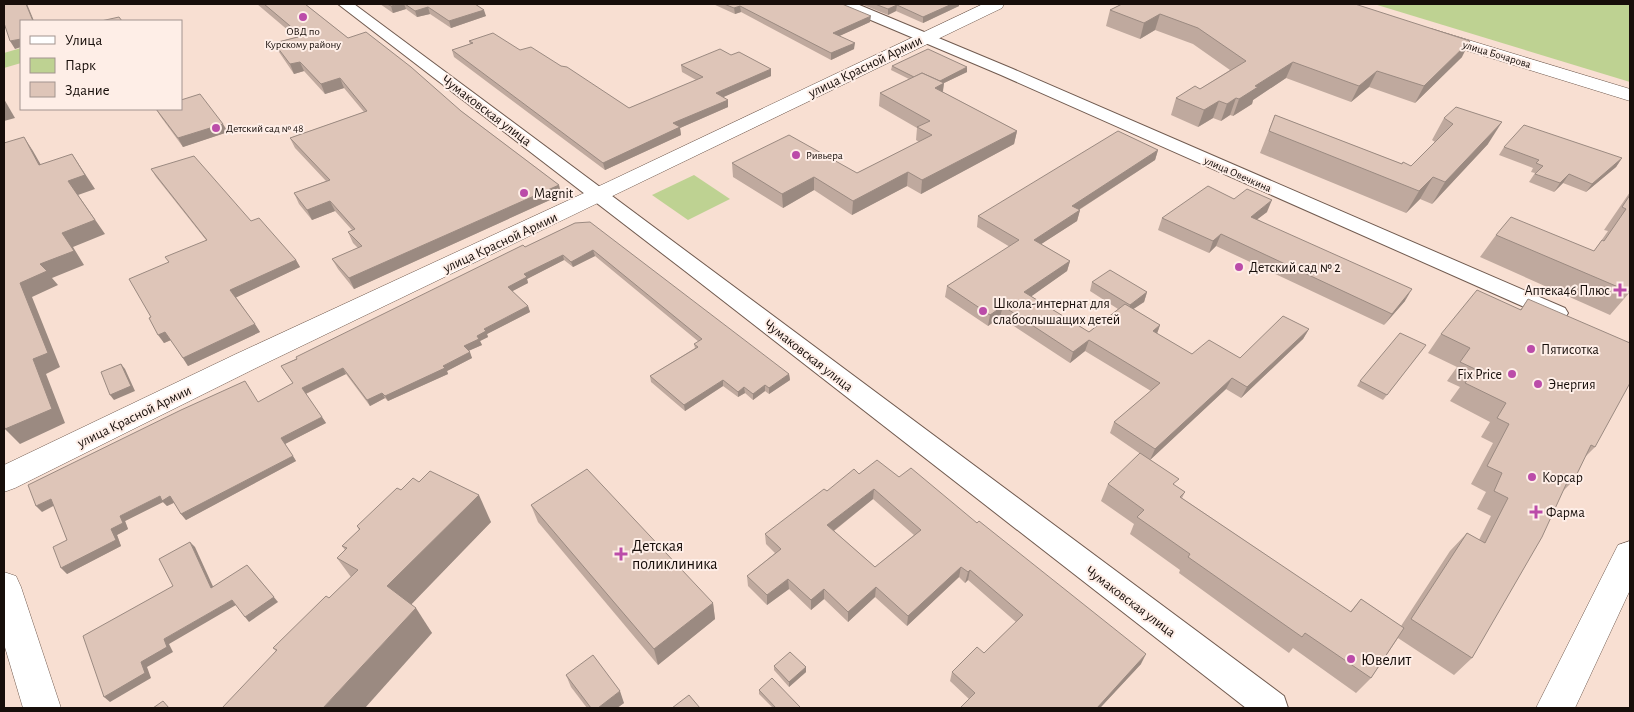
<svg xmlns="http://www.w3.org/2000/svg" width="1634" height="712" font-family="'Alegreya Sans',sans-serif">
	<rect width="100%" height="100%" fill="#f8dfd2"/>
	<g fill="#bed292">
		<path d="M1374,4h256v78z"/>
		<path d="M21,48v15l-17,5v-15z"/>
		<path d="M694,175l36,24 -42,21 -36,-25z"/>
	</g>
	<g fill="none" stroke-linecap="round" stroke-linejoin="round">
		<g stroke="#715b50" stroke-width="2">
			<g id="minor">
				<path d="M338,4h16l930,692 4,12h-42l-561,-437z"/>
				<path d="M838,4h19l156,65 552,239 3,5 -3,5 -8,3 -8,-3 -548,-243 -161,-68z"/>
			</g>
		</g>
		<g stroke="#715b50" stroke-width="1">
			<g id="tertiary">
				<path d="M1432,29l198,60v12l-204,-63 -3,-4 3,-4z"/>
				<path d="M4,572l12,4 5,11 40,121h-38l-19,-64z"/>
			</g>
		</g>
		<g stroke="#715b50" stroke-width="1">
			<path id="secondary" d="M983,4h21l-2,4 -746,360 -241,120 -11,4v-27l232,-111 374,-173z"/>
		</g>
		<g stroke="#715b50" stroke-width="1">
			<path id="primary" d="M1630,541v49l-55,118h-39l82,-163z"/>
		</g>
		<use href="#minor" fill="#fff" fill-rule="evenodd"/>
		<use href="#tertiary" fill="#fff" fill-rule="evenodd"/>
		<use href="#secondary" fill="#fff" fill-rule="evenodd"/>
		<use href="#primary" fill="#fff" fill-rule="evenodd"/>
	</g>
	<g fill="#bfa99e" fill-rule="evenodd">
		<path d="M257,4h48l43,34 113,73 98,74 2,10 -207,94 -16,-20 -6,-10 26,-11 -5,-5 -5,-11 4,-2 -17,-19 -23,9 -13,-16 -5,-11 32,-12 -31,-33 -5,-10 74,-26 -20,-24 -19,6 -21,-23 -10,3 -15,-22 -5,-9 22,-6z"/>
		<path d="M380,4h95l11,12 -35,12 -21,-14 -13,3 -11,-8 -13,4z"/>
		<path d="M713,4h129l28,18 -31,14 15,13 -23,11 -90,-48 -6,2z"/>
		<path d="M861,4h98v2l-36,17 -27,-12 -8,4z"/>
		<path d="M1122,4l340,53 -47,46 -46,-16 -18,15 -65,-24 -33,22 -1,4 -19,12 -3,-1 -9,6 -8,-3 -15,9 -27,-12 5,-17 24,-9 30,-19 -37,-26 -38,-14 -15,9 -34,-13 4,-16z"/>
		<path d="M469,41l51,9 41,16 68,42 67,-28 -14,-8 -1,-7 50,-10 40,14v7l-48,21 5,3v7l-48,21 1,7 -76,35 -151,-113 -2,-7 18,-6z"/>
		<path d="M892,66l75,6 -23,11 -1,9 74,39 -3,13 -93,50 -14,-8 -55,29 -38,-25 -31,18 -50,-31 -1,-14 125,10 62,-31 -3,-2 1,-12 -38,-22 1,-13 29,-14 -18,-9z"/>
		<path d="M156,109l72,23 -45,15 -22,-30z"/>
		<path d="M1275,115l127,49 9,2 24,-24 -3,-2 12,-22 44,26 -56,60 -12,-5 -14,14 -146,-60z"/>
		<path d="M1504,147l118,11 -6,9 -30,25 -23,-9 -9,9 -25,-10 6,-9 -4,-1 2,-4 -34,-13z"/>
		<path d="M1158,150l-3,10 -76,50h1l-3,11 -36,23 29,17 -3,10 -36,25 58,36 29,-23 -28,-18 2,-9 55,10 -3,10 -11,7 27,16 -3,9 35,20 48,4 69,-29 -6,10 -62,59 -15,-9 -76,71 25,26 10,6 -3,6 168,114 11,-13 40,27 49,-75 17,-18 12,7 12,-24 -14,-7 9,-17 -15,-8 22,-41 -12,-6 9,-15 -40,-21 10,-14 -13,-6 10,-14 -29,-14 13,-19 80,-25 7,-10 67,148 -10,10 -11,23 -11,11 -91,167 -18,17 -56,-37 -27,40 -15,15 -63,-45 -4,5 -110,-80 1,-3 -50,-36 4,-10 -33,-23 7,-17 37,-27 -35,-24 4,-11 37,-31 -66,-40 -15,12 -70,-46 -12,9 -43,-29 2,-11 63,-39 -33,-20 1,-11z"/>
		<path d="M151,169l100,52 45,39 4,7 -64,30 24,35 -72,34 -17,-26 -7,3 -13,-26 55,-77 -50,-63z"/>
		<path d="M1630,192v100l-20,23 -130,-58 16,-22 98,16 14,-20 -4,-1z"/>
		<path d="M1234,199l33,13 -10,7 148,82 -21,24 -168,-79 -7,7 -51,-23 4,-12z"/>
		<path d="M575,223l214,151 1,6 -21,14 -4,-3 -12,9 -8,-7 -7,4 -15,-11 -38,25 -34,-29 -1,-6 45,-28 -1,-4 5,-2 -104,-86 -22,11 -9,-7 -37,19 1,4 -16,8 16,15 2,6 -43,22 1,3 -8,4 2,4 -14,6 4,7 -25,13 1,3 -60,27 -3,-3 -15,8 -24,-32 -40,20 20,29 -41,21 11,17 -110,59 -5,-6 -7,-11 -7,3 -4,-4 -38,19 3,8 -11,6 4,11 -54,28v-34l-13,-34 -12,6 217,-110 34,-19 -12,-17z"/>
		<path d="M1422,350l-39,50 -26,-14 3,-5z"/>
		<path d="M859,474l40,3 242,187 -41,44h-140l9,-9 -19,-18 2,-9 32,-19 32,-31 -48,-42 -3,3 -6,-6 -52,49 -32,-29 -27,25 -24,-23 -13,11 -22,-21 -22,16 -19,-19 -1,-10 28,-23 -9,-9 -1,-10 62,-43zM873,499l41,36 -39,32 -41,-36z"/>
		<path d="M401,490l90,32 -80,82 21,29 -156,18 -3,-3 56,-50 22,-21 -14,-19 8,-8 -3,-4 17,-16 -2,-4z"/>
		<path d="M531,505l182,98 2,16 -57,46 -120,-143z"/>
		<path d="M774,666l32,1v5l-17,15 -15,-17z"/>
		<path d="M566,675l58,28 -7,5h-30l-16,-21z"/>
		<path d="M759,690l41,17v1h-27l-14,-14z"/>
	</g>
	<g fill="#9b8a81">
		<path d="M26,4h1l7,17h-1z"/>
		<path d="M400,4h4l2,5 -13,4 -2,-7z"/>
		<path d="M952,4h7v2l-36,17v-6z"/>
		<path d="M897,5l-1,6 -8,4v-6z"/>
		<path d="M740,6l1,6 -6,2 -1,-6z"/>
		<path d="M428,7l2,7 -13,3 -2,-6z"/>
		<path d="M484,10l2,6 -35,12 -2,-7z"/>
		<path d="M1160,14l-5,16 -15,9 4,-16z"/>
		<path d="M871,16l-1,6 -37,17v-6z"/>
		<path d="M21,39v8l-6,2 -5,-8z"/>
		<path d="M1470,41l-8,16 -47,46 9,-17z"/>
		<path d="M855,43l-1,6 -23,11v-7z"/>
		<path d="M300,62l4,9 -10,3 -4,-10z"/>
		<path d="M1293,62l-7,16 -33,22 -1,4 -19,12 6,-17 16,-13z"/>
		<path d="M967,67v5l-23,11 -2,13 -11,-11z"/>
		<path d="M771,69v7l-54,24 -1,-7z"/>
		<path d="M1377,71l-8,16 -18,15 8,-16z"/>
		<path d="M340,78l4,10 -19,6 -4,-10z"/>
		<path d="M1236,98l-6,17 -9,6 6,-17z"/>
		<path d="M4,99l11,19 -11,3z"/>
		<path d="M728,100v7l-48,21 1,7 -76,35 -2,-7 70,-40z"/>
		<path d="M1219,101l-6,17 -15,9 6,-17z"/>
		<path d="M1502,122l-14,22 -56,60 13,-22z"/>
		<path d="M223,124l5,8 -45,15 -5,-9z"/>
		<path d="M1017,131l-3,13 -93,50 1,-14z"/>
		<path d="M24,137l9,14 16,28 -10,-14z"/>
		<path d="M1158,150l-3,10 -86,56 3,-10z"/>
		<path d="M72,154l23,35 -17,6 27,39 -32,13 11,18 -32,13 6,7 -26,12 28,70 -14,7 19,49 -45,21 -15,-15 28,-70 -13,-76 20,-19 22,-31z"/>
		<path d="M1622,158l-6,9 -30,25 6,-8z"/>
		<path d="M908,172l-1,14 -55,29 1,-14z"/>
		<path d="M1569,174l-6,9 -9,9 6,-9z"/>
		<path d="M814,177v13l-31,18 -1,-14z"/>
		<path d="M1433,177l-13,22 -14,14 13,-22z"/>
		<path d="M559,185l2,10 -207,94 -5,-11z"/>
		<path d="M1272,200l-5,12 -21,16 5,-11z"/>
		<path d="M330,201l5,10 -23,9 -5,-10z"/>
		<path d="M1080,210l-3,11 -45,29 2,-10z"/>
		<path d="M1221,234l-5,12 -7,7 4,-12z"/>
		<path d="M593,250l2,6 -22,11 -2,-5z"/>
		<path d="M563,255l1,5 -37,19 1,4 -19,10 -1,-6 16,-13z"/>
		<path d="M296,260l4,7 -65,31 -5,-8z"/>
		<path d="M1070,261l-3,10 -45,32 2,-11z"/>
		<path d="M1412,289l-7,12 -21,24 8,-11z"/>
		<path d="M1147,292l-3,10 -18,12 4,-9z"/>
		<path d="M528,306l2,6 -43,22 1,3 -8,4 2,4 -16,7 -2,-6 20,-17z"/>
		<path d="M1003,306l-3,11 -12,9 2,-11z"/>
		<path d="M255,324l5,8 -72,34 -5,-8z"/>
		<path d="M1160,325l-4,11 -3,-5z"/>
		<path d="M1309,329l-6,10 -62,59 6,-11z"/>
		<path d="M165,332l6,8 -7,3 -6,-8z"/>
		<path d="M1089,340l-4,11 -15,12 3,-11z"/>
		<path d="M470,352l2,6 -25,13 1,3 -60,27 -3,-5z"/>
		<path d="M121,364l4,5 10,22 -21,9 -4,-5z"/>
		<path d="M343,368l3,6 -41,20 -3,-6z"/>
		<path d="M789,374l1,6 -21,14v-6z"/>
		<path d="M1232,378l-6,11 -76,71 5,-11z"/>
		<path d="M723,380v6l-38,25 -1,-6z"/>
		<path d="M765,385v6l-12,9v-6z"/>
		<path d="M744,387l1,6 -7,4v-5z"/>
		<path d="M382,393l3,5 -15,8 -3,-6z"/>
		<path d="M322,417l4,6 -41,21 -4,-6z"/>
		<path d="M293,456l3,5 -110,59 -5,-6z"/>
		<path d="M874,489l-1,10 -46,37v-11z"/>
		<path d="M479,495l12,27 -87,90 -17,-26z"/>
		<path d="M160,496h10l5,6 -8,4 -4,-4 -38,19 3,8 -11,6 4,11 -54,28 -6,-6 50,-39 9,-13z"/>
		<path d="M51,499l6,5 -15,8 -6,-6z"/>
		<path d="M190,542l5,5 21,46 -5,-5z"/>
		<path d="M247,565l31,37 -29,20 -4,-5z"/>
		<path d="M961,567l-2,10 -52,49 1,-10z"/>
		<path d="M970,570l-2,10 -3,3 3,-11z"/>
		<path d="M788,579l1,10 -22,16v-10z"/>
		<path d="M876,587l-1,10 -27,25v-10z"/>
		<path d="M824,589v10l-13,11v-10z"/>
		<path d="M232,600l4,5 -67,39 4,8 -26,15 4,11 -41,24 -6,-5 37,-35 23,-23z"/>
		<path d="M713,603l2,16 -57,46 -4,-16z"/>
		<path d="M416,608l16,25 -67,75h-42z"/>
		<path d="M1146,654l-5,10 -41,44h-3z"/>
		<path d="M806,667v5l-17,15v-5z"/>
		<path d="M620,691l4,12 -7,5h-19z"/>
	</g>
	<g fill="#dec5b8" stroke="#9b8a81" fill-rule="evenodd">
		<path d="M4,4h22l7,17h-12v18l-11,2 -6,-18z"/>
		<path d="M264,4h41l43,34 18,-6 45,35 50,44 98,74 -210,93 -17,-19 30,-13 -14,-14 7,-3 -25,-28 -23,9 -13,-17 36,-13 -40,-42 77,-27 -27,-33 -19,6 -21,-22 -10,2 -16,-21 28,-7z"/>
		<path d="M387,4h13l-9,2z"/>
		<path d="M405,4h70l9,6 -35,11 -21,-14 -13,4z"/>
		<path d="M724,4h118l29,12 -38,17 22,10 -24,10 -91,-47 -6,2z"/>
		<path d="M875,4h77l-29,13 -26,-12 -9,4z"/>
		<path d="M1122,4h233l115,37 -46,45 -47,-15 -18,15 -66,-24 -38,24 3,1 -19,12 -3,-1 -9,6 -8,-3 -15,9 -28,-12 19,-12 5,3 46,-28 -48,-33 -38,-14 -16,9 -34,-13z"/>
		<path d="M119,17l3,4h-21z"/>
		<path d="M493,33l27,17 11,-3 30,19 6,1 62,41 74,-31 -22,-12 39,-16 11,6 8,-3 32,17 -55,24 12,7 -55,23 7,4 -77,36 -151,-113 21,-7 -4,-2z"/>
		<path d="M928,49l39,18 -27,14 -18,-8 -8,4 -22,-11z"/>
		<path d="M922,73l22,10 -9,5 82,43 -95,49 -14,-8 -55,29 -39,-24 -32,17 -50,-31 57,-28 68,38 75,-38 -15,-8 13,-6 -50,-28z"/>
		<path d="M200,94l23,30 -45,14 -22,-29h25v-9z"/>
		<path d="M1456,107l46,15 -57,60 -12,-5 -14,14 -150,-60 6,-16 127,49 1,-2 8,4 42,-42 -9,-6z"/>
		<path d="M1524,125l98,33 -30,26 -23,-10 -9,9 -25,-9 8,-8 -7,-3 3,-3 -35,-13z"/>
		<path d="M1118,131l40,19 -86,56 8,4 -46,30 36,21 -46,31 65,40 36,-28 35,21 -7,6 39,23 17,-14 31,18 43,-42 26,13 -62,58 -15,-9 -77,71 -41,-27 46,-39 -71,-43 -16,12 -70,-46 -13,9 -43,-29 72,-46 -41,-24z"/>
		<path d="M24,137l15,28 33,-11 13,21 -17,6 27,39 -33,13 12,18 -34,13 7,7 -27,12 28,70 -15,6 19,50 -47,20 -1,-4v-282z"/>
		<path d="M194,156l57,65 8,-3 37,42 -66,30 25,34 -72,34 -18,-26 -7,3 -9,-17 2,-1 -22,-38 40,-17 -4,-5 42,-17 -56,-71z"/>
		<path d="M1208,186l26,13 13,-10 25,11 -21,17 161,72 -20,25 -171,-80 -8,7 -51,-23z"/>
		<path d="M1630,195v97l-134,-57 15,-18 83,34 8,-11 2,1 22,-32 -4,-2z"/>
		<path d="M590,222l199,152 -20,14 -4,-3 -12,9 -9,-7 -6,5 -15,-12 -39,25 -34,-29 48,-29 -4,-3 8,-5 -109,-89 -22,12 -8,-7 -39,19 3,3 -19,10 20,19 -44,23 2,2 -9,5 2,3 -15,7 6,6 -27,14 2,2 -60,28 -3,-3 -15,7 -24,-32 -41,20 20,29 -41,21 12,18 -112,58 -11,-18 -8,5 -2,-5 -40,20 3,7 -12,6 5,11 -55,28 -8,-21 14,-7 -16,-41 -15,7 -8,-21 153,-75 64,-29 13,21 35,-19 -12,-17 16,-7 -1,-2 227,-112 2,2 50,-24z"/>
		<path d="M1110,270l37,22 -17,13 -38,-23z"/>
		<path d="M1477,290l44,20 7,-11 102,44v40l-35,64 -4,-2 -17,35 -5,-2 -27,59 -70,121 -61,-39 56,-86 18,10 23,-45 -14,-7 8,-18 -15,-7 22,-42 -12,-6 9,-15 -41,-20 10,-14 -15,-7 10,-14 -29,-14z"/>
		<path d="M1400,333l26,12 -39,50 -27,-14z"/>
		<path d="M121,364l10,22 -21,9 -9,-23z"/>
		<path d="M1140,453l39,26 -6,5 12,8 -5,5 171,115 10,-13 43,29 -33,50 -66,-45 -3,4 -114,-80 2,-3 -53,-37 7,-7 -36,-26z"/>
		<path d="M877,460l22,17 12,-9 66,55 2,-2 167,133 -49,54h-137l15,-15 -23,-21 25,-25 7,6 39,-38 -53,-45 -2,2 -7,-5 -53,49 -32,-29 -28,25 -24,-23 -13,11 -23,-21 -21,16 -20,-19 34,-27 -16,-15 59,-45 3,2 27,-22 5,5zM874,489l47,41 -46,37 -48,-42z"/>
		<path d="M587,469l126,134 -59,46 -123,-144z"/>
		<path d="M430,471l49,24 -92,91 29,22 -93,100h-101l55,-58 -4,-2 53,-52 3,2 29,-28 -21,-12 10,-10 -5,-2 18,-17 -3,-3 40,-38 4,2 12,-12 6,4z"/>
		<path d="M190,542l21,46 36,-23 27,32 -29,20 -13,-17 -68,39 3,8 -26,15 4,11 -41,24 -21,-61 90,-50 -14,-27z"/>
		<path d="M790,652l16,15 -17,15 -15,-16z"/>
		<path d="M593,655l27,36 -22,17h-7l-25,-33z"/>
		<path d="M772,678l28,29 -1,1h-23l-17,-18z"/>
		<path d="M689,695l11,13h-28z"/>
		<path d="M163,701l6,7h-16z"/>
	</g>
	<g fill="#bb4ca9" stroke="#feeee7" stroke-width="2">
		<circle cx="303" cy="17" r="5"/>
		<circle cx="216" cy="128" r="5"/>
		<circle cx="796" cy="155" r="5"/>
		<circle cx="524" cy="193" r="5"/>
		<circle cx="1239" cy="267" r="5"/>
		<path d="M1617.5 282.5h5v5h5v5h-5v5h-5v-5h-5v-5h5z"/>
		<circle cx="983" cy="311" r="5"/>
		<circle cx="1531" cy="349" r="5"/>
		<circle cx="1512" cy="374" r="5"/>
		<circle cx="1538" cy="384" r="5"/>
		<circle cx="1532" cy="477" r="5"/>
		<path d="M1533.5 504.5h5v5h5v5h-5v5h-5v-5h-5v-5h5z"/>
		<path d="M618.5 546.5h5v5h5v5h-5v5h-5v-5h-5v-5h5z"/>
		<circle cx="1351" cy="659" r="5"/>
	</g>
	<g text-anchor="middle" stroke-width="4" stroke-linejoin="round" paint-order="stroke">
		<g font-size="11" fill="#170e0a" stroke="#feeee7" text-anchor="start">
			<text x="303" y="35" text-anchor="middle">ОВД по<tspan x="303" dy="13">Курскому району</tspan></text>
			<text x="226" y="132">Детский сад № 48</text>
			<text x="806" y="159">Ривьера</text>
		</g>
		<g font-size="11" fill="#170e0a" stroke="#feeee7">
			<text transform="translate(1497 54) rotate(17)" y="4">улица Бочарова</text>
			<text transform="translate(1238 174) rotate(24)" y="4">улица Овечкина</text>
		</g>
		<g font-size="14" fill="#170e0a" stroke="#feeee7">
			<text transform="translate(865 66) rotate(-26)" y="5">улица Красной Армии</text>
			<text transform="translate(487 110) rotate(37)" y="5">Чумаковская улица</text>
			<text transform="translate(500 242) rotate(-25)" y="5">улица Красной Армии</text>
			<text transform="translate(809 355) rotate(38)" y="5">Чумаковская улица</text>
			<text transform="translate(134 416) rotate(-26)" y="5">улица Красной Армии</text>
			<text transform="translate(1131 601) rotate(37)" y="5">Чумаковская улица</text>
		</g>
		<g font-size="14" fill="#170e0a" stroke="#feeee7" text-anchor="start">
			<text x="534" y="198">Magnit</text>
			<text x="1249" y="272">Детский сад № 2</text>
			<text x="1610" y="295" text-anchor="end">Аптека46 Плюс</text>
			<text x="993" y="308">Школа-интернат для<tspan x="993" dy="16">слабослышащих детей</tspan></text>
			<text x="1541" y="354">Пятисотка</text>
			<text x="1502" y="379" text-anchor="end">Fix Price</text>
			<text x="1548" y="389">Энергия</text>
			<text x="1542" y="482">Корсар</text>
			<text x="1546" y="517">Фарма</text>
		</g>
		<g font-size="16" fill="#170e0a" stroke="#feeee7" text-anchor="start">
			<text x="632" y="551">Детская<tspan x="632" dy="18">поликлиника</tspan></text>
			<text x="1361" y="665">Ювелит</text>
		</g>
	</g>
	<rect width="1634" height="712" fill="none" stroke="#170e0a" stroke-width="10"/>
	<rect x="20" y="20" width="162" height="90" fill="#feeee7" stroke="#a2948f"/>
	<rect x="30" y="36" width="25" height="8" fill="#ffffff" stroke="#a2948f"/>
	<text x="65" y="45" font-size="15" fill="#170e0a">Улица</text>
	<rect x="30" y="58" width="25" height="15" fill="#bed292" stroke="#a2948f"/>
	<text x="65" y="70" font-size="15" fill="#170e0a">Парк</text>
	<rect x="30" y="82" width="25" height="15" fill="#dec5b8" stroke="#a2948f"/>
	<text x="65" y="95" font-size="15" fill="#170e0a">Здание</text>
</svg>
